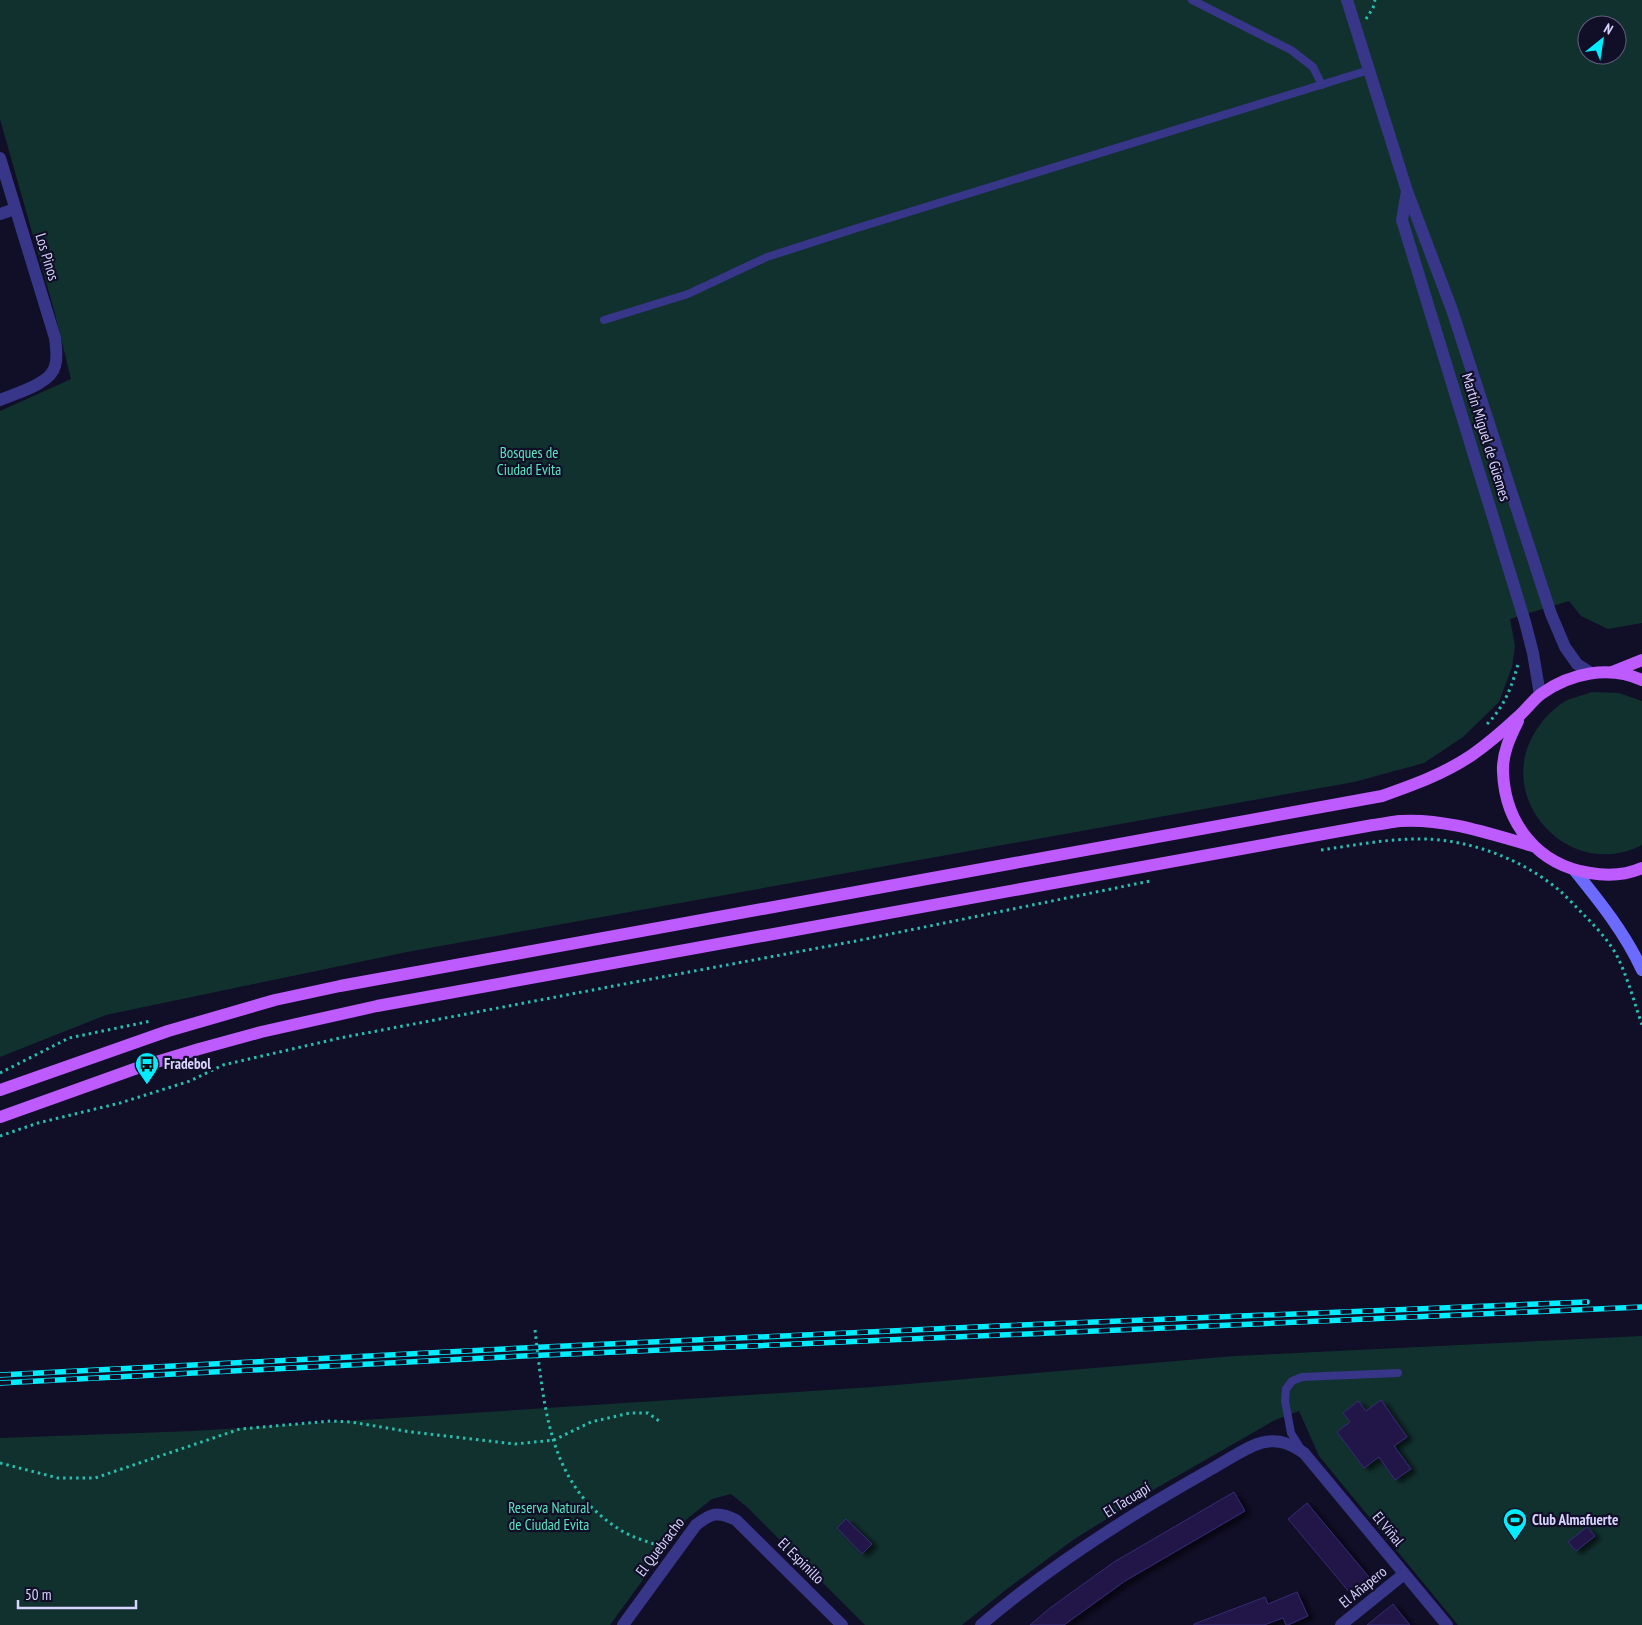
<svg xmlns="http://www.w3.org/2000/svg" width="1642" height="1625" font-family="'PT Sans Narrow',sans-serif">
	<defs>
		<filter id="shadow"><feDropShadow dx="5.5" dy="3" stdDeviation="2.5" flood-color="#0009"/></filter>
	</defs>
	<rect width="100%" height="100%" fill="#110e27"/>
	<g fill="#11312f" fill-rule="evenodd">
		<path d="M0,0h1642v623l-34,6 -27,-13 -12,-15 -59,18 5,27 -3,21 -13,35 -36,35 -39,26 -70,19 -947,170 -301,63 -106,42v-646l71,-32 -17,-69 -54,-191zM1587,25h30v30h-30z"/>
		<path d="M1592,692l27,1 23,8v144c-73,38 -151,-48 -105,-116 7,-11 18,-22 30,-29 8,-3 17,-5 25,-8z"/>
		<path d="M1642,1336v289h-184l-139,-169 -20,-45 -24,9 -122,70 -80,50 -66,49 -45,36h-97l-118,-118 -16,-13 -19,5 -25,20 -77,106h-610v-187l193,-7 680,-44 361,-31z"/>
	</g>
	<g fill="#211949" stroke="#362a76" filter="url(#shadow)">
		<path d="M1381,1400l26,37 -13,9 17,23 -16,11 -16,-23 -15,11 -27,-36 13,-10 -7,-9 15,-12 8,10z"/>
		<path d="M1234,1492l11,19 -120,70 -61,44h-34l20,-17 64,-46z"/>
		<path d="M1307,1503l62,74 -19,16 -62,-74z"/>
		<path d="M846,1519l26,25 -10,10 -25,-26z"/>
		<path d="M1587,1527l8,9 -19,15 -8,-9z"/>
		<path d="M1297,1592l11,24 -20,9h-2l-3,-7 -19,7h-70v-1l71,-27 3,7z"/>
		<path d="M1393,1604l17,21h-43z"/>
	</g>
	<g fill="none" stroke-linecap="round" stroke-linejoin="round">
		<g stroke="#28bfb1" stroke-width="3" stroke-dasharray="2.5 4" stroke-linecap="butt">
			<path d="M1366,19l7,-11 2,-8"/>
			<path d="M1487,724c19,-19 25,-39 32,-63"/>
			<path d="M1321,850c35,-5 70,-12 106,-11 46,2 97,21 133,52 8,7 16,16 24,24 12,12 25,26 33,41 11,22 17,46 25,69"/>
			<path d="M0,1073l69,-35 82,-17"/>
			<path d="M0,1136l38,-13 82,-20 70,-22 33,-16 117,-27 279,-53 237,-44 294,-60"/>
			<path d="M535,1330c9,75 13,155 84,199 13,9 31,13 46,19"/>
			<path d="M0,1463l58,15h37l145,-49 91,-8 20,1 60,10 104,12 39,-4 37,-18 39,-9h18l11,8"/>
		</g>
		<g stroke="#373689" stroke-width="8">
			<path d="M1192,0l99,50 22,17 9,18"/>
			<path d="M604,320l84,-26 79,-37 87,-28 515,-159"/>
			<path d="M1301,1449l-10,-16 -6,-32 1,-12 6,-8 10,-4 96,-4"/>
		</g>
		<g stroke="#373689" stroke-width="12">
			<path d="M1347,0l60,191 45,119 99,304 14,33 12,17 14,9"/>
			<path d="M0,158l55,180c1,9 3,19 0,28 -4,18 -39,27 -55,34"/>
			<path d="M1407,191l-5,29 123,402 8,31 7,42"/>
			<path d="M0,214l15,-5"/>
			<path d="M623,1625l73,-100c15,-12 22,-14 40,-5l106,105"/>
			<path d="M981,1625c70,-60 147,-109 227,-154 15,-8 42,-27 57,-29 16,-3 27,3 39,11l143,172"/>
			<path d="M1341,1625l63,-51"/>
		</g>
		<path stroke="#6b6cff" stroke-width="12" d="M1575,871c25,31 50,62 67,99"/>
		<g stroke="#bd5bff" stroke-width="12">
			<path d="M1612,672l30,-12"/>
			<path d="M1518,721c-8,16 -16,33 -15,51 2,52 35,93 87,101 17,3 36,2 52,-5"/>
			<path d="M0,1090l168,-59 107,-31 65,-14 1042,-190c31,-11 62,-22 90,-41 17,-12 32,-25 47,-39 8,-7 14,-16 22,-22 29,-21 68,-29 101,-14"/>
			<path d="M0,1117l140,-50 59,-18 62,-17 116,-26 996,-181c9,-1 18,-3 27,-4 45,-3 90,13 133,25"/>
		</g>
		<g stroke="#00edff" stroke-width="5.5">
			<g id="rail">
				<path d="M0,1375l523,-27 475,-22 589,-24"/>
				<path d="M0,1383l523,-27 1119,-49"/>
			</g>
		</g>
		<use href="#rail" stroke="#110e27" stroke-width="4" stroke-dasharray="11" stroke-linecap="butt"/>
	</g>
	<defs>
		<g id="bus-pin" transform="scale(1.25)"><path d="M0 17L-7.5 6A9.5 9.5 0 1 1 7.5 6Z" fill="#00edff" stroke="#110e27"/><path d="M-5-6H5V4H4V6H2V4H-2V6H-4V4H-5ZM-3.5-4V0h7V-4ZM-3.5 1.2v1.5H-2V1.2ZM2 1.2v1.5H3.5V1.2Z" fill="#111"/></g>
		<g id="stadium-pin" transform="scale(1.25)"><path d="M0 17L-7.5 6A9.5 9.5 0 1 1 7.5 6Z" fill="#00edff" stroke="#110e27"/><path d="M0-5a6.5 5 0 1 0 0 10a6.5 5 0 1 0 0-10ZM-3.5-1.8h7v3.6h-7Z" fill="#111"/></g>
	</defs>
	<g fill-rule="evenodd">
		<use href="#bus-pin" x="147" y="1064"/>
		<use href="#stadium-pin" x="1515" y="1520"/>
	</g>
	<g text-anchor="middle" stroke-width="4.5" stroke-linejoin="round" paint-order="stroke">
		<g font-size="15" fill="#d8d4ff" stroke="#110e27">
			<text transform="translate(47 257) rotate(73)" y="5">Los Pinos</text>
			<text transform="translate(1486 437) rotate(73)" y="5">Martín Miguel de Güemes</text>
			<text transform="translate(1127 1500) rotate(-32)" y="5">El Tacuapí</text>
			<text transform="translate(1388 1529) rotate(50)" y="5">El Viñal</text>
			<text transform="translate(660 1547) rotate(-53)" y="5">El Quebracho</text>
			<text transform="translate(801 1561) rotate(45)" y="5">El Espinillo</text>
			<text transform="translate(1363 1587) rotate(-39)" y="5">El Añapero</text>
		</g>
		<g font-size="15" fill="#59e6bf" stroke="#110e27">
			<text x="529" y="458">Bosques de<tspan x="529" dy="17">Ciudad Evita</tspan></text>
			<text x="549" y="1513">Reserva Natural<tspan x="549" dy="17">de Ciudad Evita</tspan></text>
		</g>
		<g font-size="15" font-weight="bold" fill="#d8d4ff" stroke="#110e27" text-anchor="start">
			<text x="164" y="1069">Fradebol</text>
			<text x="1532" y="1525">Club Almafuerte</text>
		</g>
	</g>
	<g transform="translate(1602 40) rotate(30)"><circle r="24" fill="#110e27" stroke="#615d7d"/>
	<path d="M0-4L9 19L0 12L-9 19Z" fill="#00edff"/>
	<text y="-8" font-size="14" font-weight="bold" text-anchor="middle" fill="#d8d4ff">N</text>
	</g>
	<path d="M18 1600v8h118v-8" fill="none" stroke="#d8d4ff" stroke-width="2.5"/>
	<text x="25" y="1600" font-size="15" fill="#d8d4ff" stroke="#110e27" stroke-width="4" paint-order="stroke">50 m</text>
</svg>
